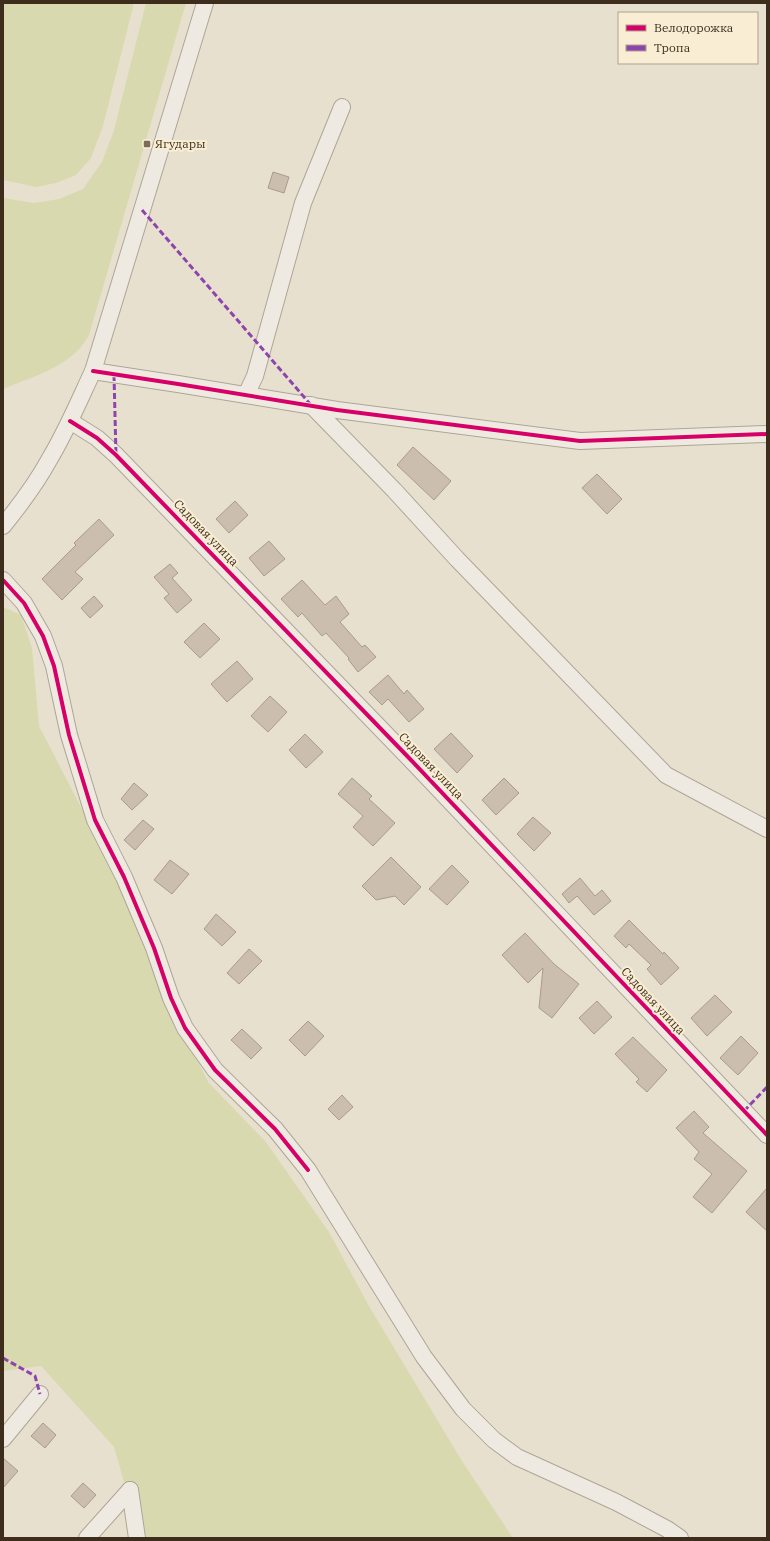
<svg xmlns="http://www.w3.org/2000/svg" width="770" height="1541" font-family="'IBM Plex Serif',serif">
	<rect width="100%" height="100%" fill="#e8e0ce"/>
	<g fill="#d9d9af">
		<path d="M3,3h131l-31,123 -12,32 -15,17 -20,8 -20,4 -33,-7z"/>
		<path d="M146,3h40l-97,332c-16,31 -55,41 -86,54v-191l31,5 25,-4 24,-10 19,-27 12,-32z"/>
		<path d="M3,607l18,8 11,33 7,78 72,139 54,135 44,83 57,59 63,90 40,74 93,155 51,77h-373l-26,-91 -73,-81 -38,5z"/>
	</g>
	<g fill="#ccbeaf" stroke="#a99b8d">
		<path d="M273,172l16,5 -5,16 -16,-5z"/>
		<path d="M413,447l38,34 -17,19 -37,-35z"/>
		<path d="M597,474l25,25 -15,15 -25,-26z"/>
		<path d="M235,501l13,14 -19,18 -13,-14z"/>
		<path d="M99,519l15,16 -39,37 8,7 -21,21 -20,-21 34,-34 -2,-2z"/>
		<path d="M269,541l16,18 -21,17 -15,-18z"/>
		<path d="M170,564l8,9 -6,5 20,22 -15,13 -13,-15 5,-4 -15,-17z"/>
		<path d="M302,580l23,25 11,-9 13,18 -9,8 22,25 3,-2 11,12 -18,15 -10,-13 1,-1 -23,-25 -4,3 -20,-23 -4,4 -17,-18z"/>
		<path d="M94,596l9,10 -13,12 -9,-10z"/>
		<path d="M204,623l16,16 -20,19 -16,-16z"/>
		<path d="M237,661l16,18 -26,23 -16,-18z"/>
		<path d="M388,675l16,19 3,-4 17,19 -15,13 -21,-23 -6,6 -13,-13z"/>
		<path d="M270,696l17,16 -19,20 -17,-16z"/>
		<path d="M451,733l22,23 -16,17 -23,-24z"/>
		<path d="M305,734l18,18 -17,16 -17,-18z"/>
		<path d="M352,778l20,18 -3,3 26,24 -22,23 -20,-19 10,-11 -25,-22z"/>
		<path d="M504,778l15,15 -23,22 -14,-15z"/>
		<path d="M134,783l14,12 -16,15 -11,-11z"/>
		<path d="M533,817l18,16 -17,18 -17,-17z"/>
		<path d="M143,820l11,9 -19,21 -11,-10z"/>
		<path d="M391,857l30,30 -17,18 -9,-9 -19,4 -14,-14z"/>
		<path d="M170,860l19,14 -17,20 -18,-14z"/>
		<path d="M452,865l17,17 -22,23 -18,-16z"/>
		<path d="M580,878l15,18 7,-6 9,11 -17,14 -17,-19 -8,7 -7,-9z"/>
		<path d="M216,914l20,18 -14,14 -18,-17z"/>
		<path d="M629,920l34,34 1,-2 15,16 -18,17 -14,-16 4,-4 -22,-21 -3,4 -12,-12z"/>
		<path d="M525,933l29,31 25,20 -27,34 -13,-10 4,-40 -15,15 -26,-28z"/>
		<path d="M249,949l13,12 -23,23 -12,-11z"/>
		<path d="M715,995l17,17 -25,24 -16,-18z"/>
		<path d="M597,1001l15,16 -18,17 -15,-16z"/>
		<path d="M308,1021l16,15 -19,20 -16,-16z"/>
		<path d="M242,1029l20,19 -11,11 -20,-19z"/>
		<path d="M741,1036l17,17 -20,22 -18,-17z"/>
		<path d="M633,1037l34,33 -20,22 -11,-10 3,-3 -24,-25z"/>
		<path d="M342,1095l11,12 -14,13 -11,-11z"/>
		<path d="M694,1111l15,16 -6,6 44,38 -35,42 -19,-16 19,-23 -18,-15 5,-7 -23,-24z"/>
		<path d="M767,1188v43l-21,-19z"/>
		<path d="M43,1423l13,12 -11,13 -14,-12z"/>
		<path d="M3,1458l15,13 -15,17z"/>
		<path d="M83,1483l13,12 -12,13 -13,-12z"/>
	</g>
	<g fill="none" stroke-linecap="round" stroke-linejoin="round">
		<g stroke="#ada597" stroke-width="18">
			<g id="minor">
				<path d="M93,371l85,13 159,26 243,31 187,-7"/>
				<path d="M246,395l9,-19 48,-173 39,-96"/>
				<path d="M311,405l83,85 63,69 209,216 101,54"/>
				<path d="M70,421l27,17 19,17 294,304 357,376"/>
				<path d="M3,526c17,-21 33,-42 46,-66 17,-28 30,-59 44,-89l112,-368"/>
				<path d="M3,580l21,23 19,33 11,30 15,69 26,85 29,57 30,71 17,50 14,30 30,42 60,59 33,41 116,187 39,52 31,31 23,17 99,45 51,27 13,9"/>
				<path d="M3,1439l37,-45"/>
				<path d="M130,1490l7,48"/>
				<path d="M87,1538l43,-48"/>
			</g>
		</g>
		<use href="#minor" stroke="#efeae1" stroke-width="16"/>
		<g stroke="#8e44ad" stroke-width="3" stroke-dasharray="6 3" stroke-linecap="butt">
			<path d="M142,210l169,195"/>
			<path d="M114,375l2,80"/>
			<path d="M744,1111l23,-24"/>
			<path d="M3,1358l32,18 5,18"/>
		</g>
		<g stroke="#f9eed4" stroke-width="6">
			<g id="cycleway">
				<path d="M93,371l85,13 159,26 243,31 187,-7"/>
				<path d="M70,421l27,17 19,17 294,304 357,376"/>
				<path d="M3,580l21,23 19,33 11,30 15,69 26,85 29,57 30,71 17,50 14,30 30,42 60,59 33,41"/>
			</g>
		</g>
		<use href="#cycleway" stroke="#d6006c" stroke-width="4"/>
	</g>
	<rect fill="#7a6c5b" stroke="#f9eed4" stroke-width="1.5" x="143" y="140" width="8" height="8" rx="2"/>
	<g text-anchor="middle" stroke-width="4" stroke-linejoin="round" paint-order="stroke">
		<g font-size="12" fill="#3e2d1d" stroke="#f9eed4" text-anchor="start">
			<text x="155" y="148">Ягудары</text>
		</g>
		<g font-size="12" fill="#3e2d1d" stroke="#f9eed4">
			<text transform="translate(206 533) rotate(46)" y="4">Садовая улица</text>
			<text transform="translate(431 766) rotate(46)" y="4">Садовая улица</text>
			<text transform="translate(653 1001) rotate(47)" y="4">Садовая улица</text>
		</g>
	</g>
	<rect width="770" height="1541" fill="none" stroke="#3e2d1d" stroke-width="8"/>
	<rect x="618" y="12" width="140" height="52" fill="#f9eed4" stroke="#aea18b"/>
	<rect x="626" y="25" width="20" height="6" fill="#d6006c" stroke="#aea18b"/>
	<text x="654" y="32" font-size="12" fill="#3e2d1d">Велодорожка</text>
	<rect x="626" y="45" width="20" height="6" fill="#8e44ad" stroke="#aea18b"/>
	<text x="654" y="52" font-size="12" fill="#3e2d1d">Тропа</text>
</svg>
